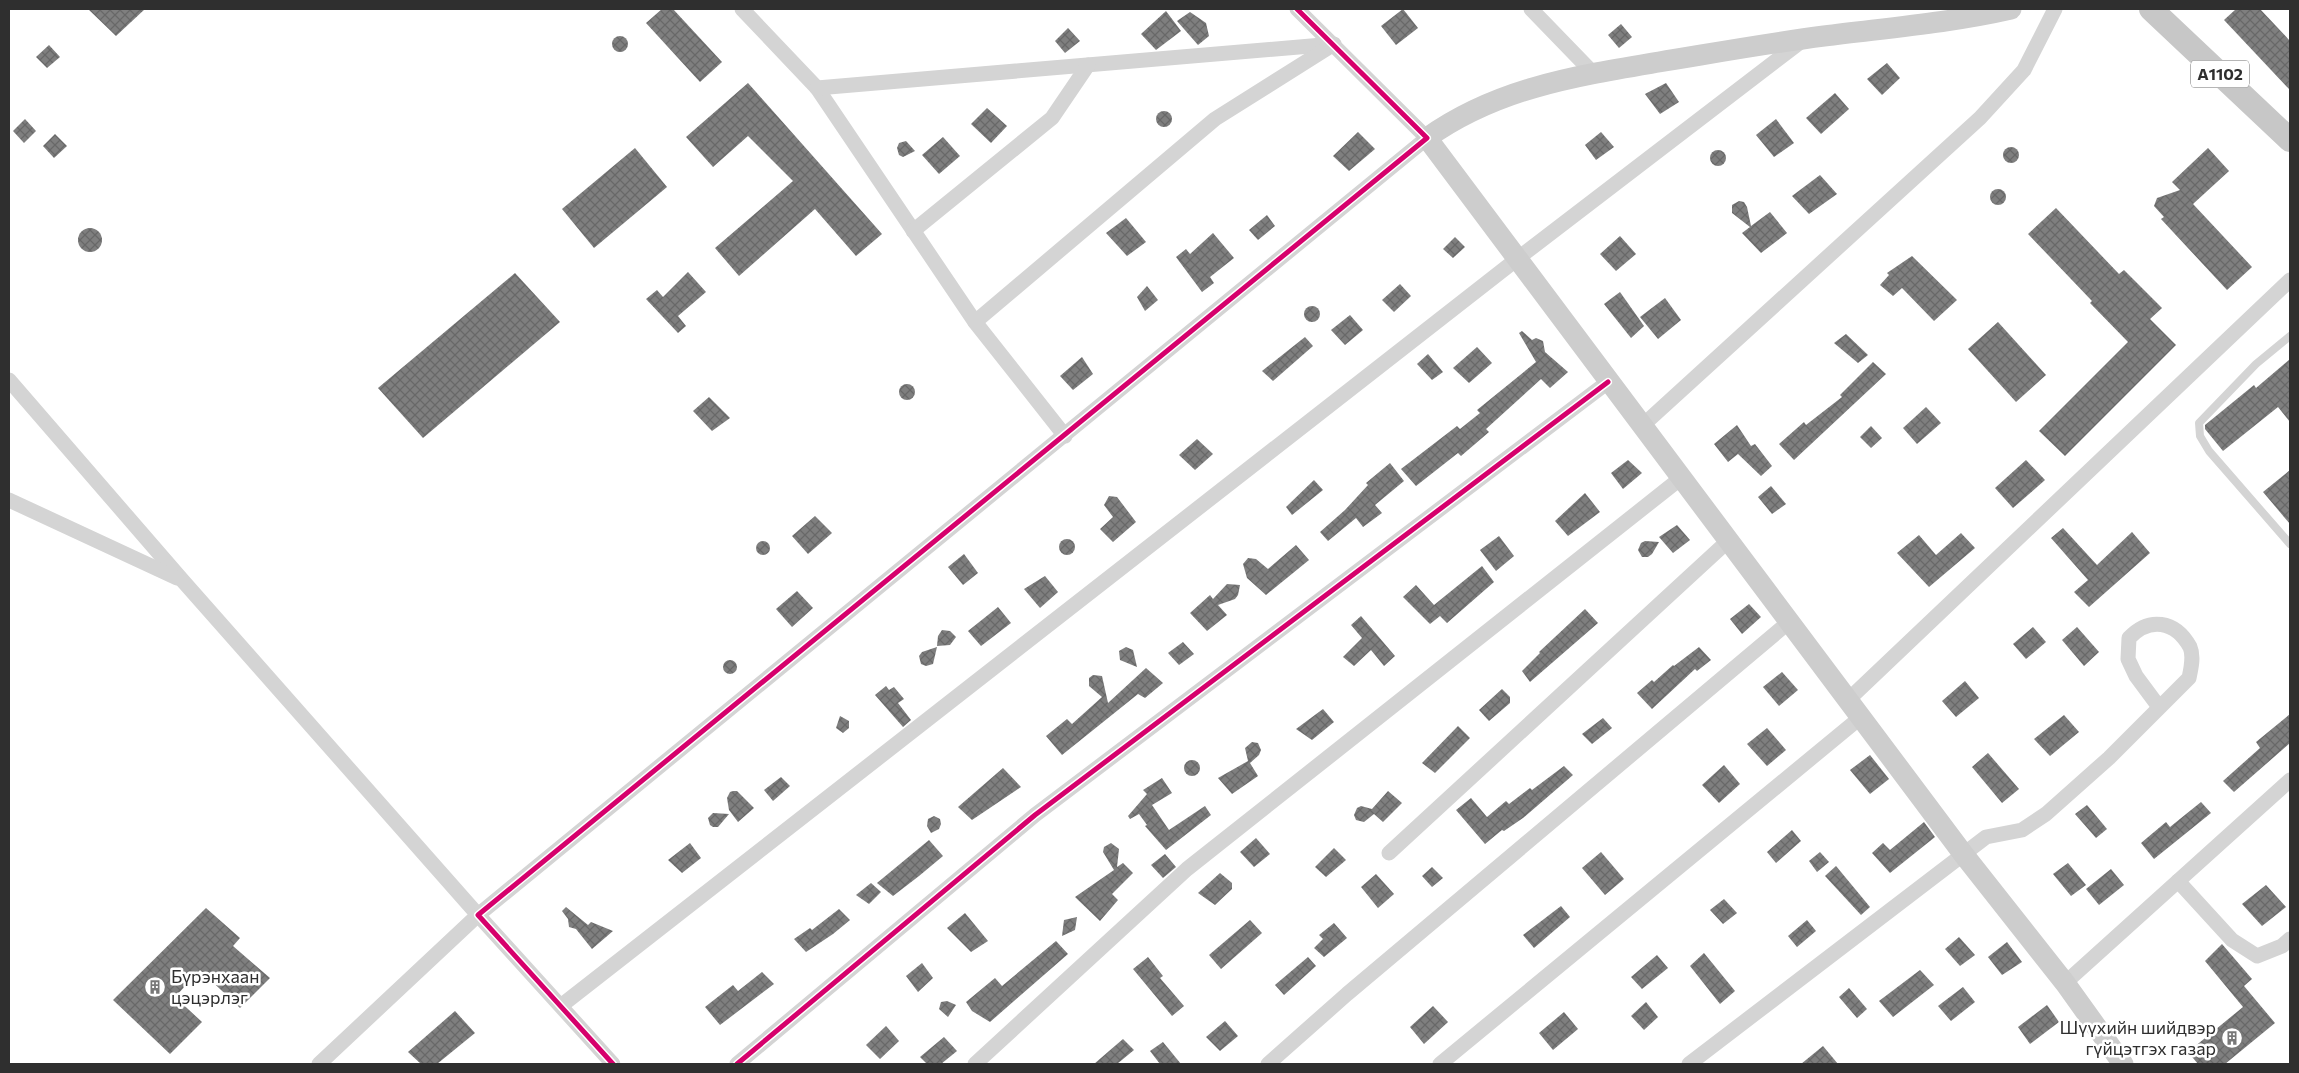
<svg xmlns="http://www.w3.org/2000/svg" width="2299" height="1073" font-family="Commissioner,sans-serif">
	<defs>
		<pattern id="building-cross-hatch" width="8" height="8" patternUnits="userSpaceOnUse" patternTransform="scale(1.25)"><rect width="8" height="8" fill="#7f7f7f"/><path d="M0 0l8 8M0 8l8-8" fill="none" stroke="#686868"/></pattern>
	</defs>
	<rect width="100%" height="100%" fill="#fff"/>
	<g fill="url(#building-cross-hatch)">
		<path d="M88,9h57l-29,27z"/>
		<path d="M662,9h11l49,53 -22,20 -54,-59z"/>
		<path d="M1403,9l15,19 -22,17 -15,-19z"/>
		<path d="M2236,9h24l30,32v49l-66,-70z"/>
		<path d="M1166,11l15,20 -25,19 -15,-16z"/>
		<path d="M1190,12l16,11 3,13 -11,9 -21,-24z"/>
		<path d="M1621,24l11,13 -13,11 -11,-13z"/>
		<path d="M1068,28l12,13 -15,12 -10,-12z"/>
		<circle cx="620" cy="44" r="8"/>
		<path d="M49,45l11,12 -13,11 -11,-11z"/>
		<path d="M1887,63l13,15 -18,17 -15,-16z"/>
		<path d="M748,83l134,151 -26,22 -41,-47 -76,67 -24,-28 78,-67 -45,-45 -35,31 -27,-30z"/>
		<path d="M1666,83l13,19 -19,12 -15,-20z"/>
		<path d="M1835,93l14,16 -28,25 -15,-16z"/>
		<path d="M987,108l20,18 -16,17 -20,-19z"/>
		<circle cx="1164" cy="119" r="8"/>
		<path d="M25,119l11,12 -12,12 -11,-12z"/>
		<path d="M1776,119l18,24 -20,14 -18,-22z"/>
		<path d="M1358,132l17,17 -26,22 -16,-15z"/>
		<path d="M1601,132l13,15 -18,13 -11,-15z"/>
		<path d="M55,134l12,12 -13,12 -11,-12z"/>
		<path d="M943,137l17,19 -21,18 -17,-19z"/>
		<path d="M906,141l9,10 -12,6 -4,-2 -2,-7 2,-5z"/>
		<circle cx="2011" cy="155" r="8"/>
		<path d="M635,148l32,39 -73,61 -32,-39z"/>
		<path d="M2208,148l21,23 -36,33 59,63 -25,23 -66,-71 3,-2 -10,-11 3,-8 23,-8 -8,-8z"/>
		<circle cx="1718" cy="158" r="8"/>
		<path d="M1820,175l17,19 -28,20 -17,-18z"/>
		<circle cx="1998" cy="197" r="8"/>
		<path d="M1739,201l5,1 3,5 4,19 19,-14 17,21 -26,20 -19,-20 8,-6 -18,-14v-8z"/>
		<path d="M2056,208l63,66 5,-4 38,38 -12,11 26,26 -111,111 -26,-25 89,-89 -38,-39 2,-2 -64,-67z"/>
		<path d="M1267,215l8,11 -17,14 -9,-10z"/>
		<path d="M1126,218l20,24 -19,14 -21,-23z"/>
		<circle cx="90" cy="240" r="12"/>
		<path d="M1213,233l21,25 -24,19 4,6 -12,9 -26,-35 10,-8 4,5z"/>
		<path d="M1620,236l16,18 -20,17 -16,-17z"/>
		<path d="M1455,237l10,10 -12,11 -10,-9z"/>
		<path d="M1912,256l45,44 -23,21 -32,-33 -9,8 -13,-11 9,-10 -2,-2z"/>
		<path d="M688,272l18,20 -28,24 8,10 -8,7 -32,-34 11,-9 6,7z"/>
		<path d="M515,273l45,49 -137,116 -45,-50z"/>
		<path d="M1400,284l11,12 -17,16 -12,-12z"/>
		<path d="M1147,286l11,14 -13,11 -8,-14z"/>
		<path d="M1620,292l24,34 -13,12 -27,-34z"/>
		<path d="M1665,298l16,22 -23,19 -18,-22z"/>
		<circle cx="1312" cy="314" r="8"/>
		<path d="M1350,315l13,15 -18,15 -14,-15z"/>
		<path d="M1998,322l48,53 -30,27 -48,-53z"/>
		<path d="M1522,331l10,9 4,-2 7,3 2,11 23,20 -18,16 -9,-9 -55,50 3,3 -28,24 -3,-3 -42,33 -15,-17 56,-43 3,3 20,-16 -3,-3 59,-48 -17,-29z"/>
		<path d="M1846,334l22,21 -10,8 -24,-20z"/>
		<path d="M1305,337l8,9 -40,35 -11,-10z"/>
		<path d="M1477,347l15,16 -23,20 -16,-15z"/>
		<path d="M1428,354l15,18 -11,8 -15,-16z"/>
		<path d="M1082,357l11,17 -20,16 -13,-14z"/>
		<path d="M2290,359v63l-12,-15 -55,44 -18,-22v-4l49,-40 2,3z"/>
		<path d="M1873,362l13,12 -92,86 -15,-16 25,-22 2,3 36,-28 -2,-2z"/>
		<circle cx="907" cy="392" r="8"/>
		<path d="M709,397l21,21 -18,13 -19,-20z"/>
		<path d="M1926,407l15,16 -24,21 -14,-16z"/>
		<path d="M1737,425l14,21 4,-2 17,22 -11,10 -23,-22 -10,8 -14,-18z"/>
		<path d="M1871,426l11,12 -11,10 -11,-11z"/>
		<path d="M1197,439l16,15 -18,16 -16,-15z"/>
		<path d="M1628,460l14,13 -19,16 -12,-16z"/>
		<path d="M2026,460l19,20 -32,28 -18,-20z"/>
		<path d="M1390,463l14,18 -29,24 7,8 -19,14 -7,-9 -28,23 -8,-9 25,-22 23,-25 -2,-2z"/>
		<path d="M2290,470v54l-27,-32z"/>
		<path d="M1314,480l9,10 -31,25 -6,-8z"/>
		<path d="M1771,486l15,18 -14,10 -14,-17z"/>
		<path d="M1585,493l15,19 -32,24 -13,-15z"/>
		<path d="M1109,496l8,1 19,25 -23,20 -13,-13 13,-12 -9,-12z"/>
		<path d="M815,516l17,17 -24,21 -16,-18z"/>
		<path d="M1677,525l13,15 -17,13 -14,-16z"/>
		<path d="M2063,528l34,37 35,-33 18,21 -61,54 -15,-15 14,-12 -37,-42z"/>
		<path d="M1961,533l14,15 -46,39 -32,-34 22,-18 17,20z"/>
		<path d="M1499,536l15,20 -18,15 -16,-21z"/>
		<circle cx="1067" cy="547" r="8"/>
		<circle cx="763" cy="548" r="7"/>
		<path d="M1645,541l14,1 -7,12 -4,3h-6l-4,-7 3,-7z"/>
		<path d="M1296,545l13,15 -43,35 -19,-17 -4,-14 5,-6 8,1 12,10z"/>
		<path d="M964,554l14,19 -15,12 -15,-18z"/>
		<path d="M1482,566l12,16 -47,41 -7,-7 -10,8 -27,-27 13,-12 18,20z"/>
		<path d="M1045,576l13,16 -18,16 -16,-19z"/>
		<path d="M1227,584l13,1 -2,10 -3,4 -17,6 9,10 -20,16 -17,-18 20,-18 3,4z"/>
		<path d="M797,591l16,17 -21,19 -16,-18z"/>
		<path d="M1749,604l12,13 -19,17 -12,-15z"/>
		<path d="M998,607l13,16 -30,23 -13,-15z"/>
		<path d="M1585,609l13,14 -68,59 -8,-11 18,-18 -1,-1z"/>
		<path d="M1361,616l34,40 -11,10 -13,-16 -17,16 -11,-9 19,-19 -11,-13z"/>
		<path d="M2033,627l13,15 -20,17 -13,-15z"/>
		<path d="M2077,627l22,25 -15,14 -22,-26z"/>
		<path d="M942,630l8,1 6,6 -6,8 -13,1 1,-10z"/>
		<path d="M1183,642l11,12 -15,11 -11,-12z"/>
		<path d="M937,647l-4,17 -7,2 -5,-2 -2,-8 3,-4z"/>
		<path d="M1126,647l7,3 4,17 -17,-7 -1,-9z"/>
		<path d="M1699,647l12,13 -14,11 -2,-2 -43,40 -15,-16 15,-13 2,2 19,-17 1,1z"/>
		<circle cx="730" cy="667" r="7"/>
		<path d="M1146,668l17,15 -18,15 -7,-4 -76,61 -16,-19 21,-17 5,5 30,-27 -13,-11v-8l4,-3 9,1 6,27z"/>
		<path d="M1782,672l16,18 -19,16 -16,-19z"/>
		<path d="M1965,681l14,17 -23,19 -14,-16z"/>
		<path d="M886,686l3,4 5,-3 10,12 -6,4 13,17 -8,7 -28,-32z"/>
		<path d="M1502,689l8,8v6l-21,18 -10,-11z"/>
		<path d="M1323,709l11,13 -22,18 -16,-11z"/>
		<path d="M2290,714v29l-56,49 -11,-11 37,-33 -4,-6z"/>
		<path d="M2064,715l15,17 -29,24 -16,-17z"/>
		<path d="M840,716l9,5v7l-6,5 -7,-5z"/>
		<path d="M1603,718l9,10 -20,16 -10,-10z"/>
		<path d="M1458,726l12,12 -35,35 -13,-10z"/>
		<path d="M1767,728l19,22 -19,16 -20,-22z"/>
		<path d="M1252,742l6,1 3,7 -2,5 -9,8 8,13 -26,18 -14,-16 30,-17 -3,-13z"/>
		<path d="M1988,753l31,36 -17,14 -30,-36z"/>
		<path d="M1870,755l19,24 -19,15 -20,-24z"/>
		<circle cx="1192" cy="768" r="8"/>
		<path d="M1724,765l16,19 -21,19 -17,-18z"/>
		<path d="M1564,766l9,9 -50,43 -19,13 -2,-1 -17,14 -29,-34 15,-12 16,19 19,-16 3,3 21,-16 2,2z"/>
		<path d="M1003,768l18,19 -49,33 -14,-13z"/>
		<path d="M781,777l9,9 -17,15 -9,-11z"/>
		<path d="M1162,778l10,15 -20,12 17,25 36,-24 6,9 -45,35 -21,-24 2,-1 -8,-11 -9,5 -2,-3 19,-22 -4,-4z"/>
		<path d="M733,791h4l17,17 -16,14 -9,-12 -2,-12 3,-6z"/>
		<path d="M1388,791l14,12 -19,19 -9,-8 -10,8 -8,-2 -2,-5 3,-7 4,-2 11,3z"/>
		<path d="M2201,802l10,11 -57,46 -13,-16 25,-21 4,5z"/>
		<path d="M2087,805l20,24 -11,9 -21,-24z"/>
		<path d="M713,813l16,1 -11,13h-5l-3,-2 -2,-7z"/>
		<path d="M934,816l6,3 1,5 -2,5 -8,4 -4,-7 1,-7z"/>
		<path d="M1924,822l11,15 -45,36 -18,-20 11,-10 7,7z"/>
		<path d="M1792,830l9,11 -25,22 -9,-11z"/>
		<path d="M1256,838l14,16 -16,13 -14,-15z"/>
		<path d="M929,840l14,16 -24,20 -26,20 -16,-13z"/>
		<path d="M690,843l11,15 -19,15 -14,-13z"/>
		<path d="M1111,843l8,6 -2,18 6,-4 10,10 -21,21 6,6 -18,21 -25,-24 39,-27 -11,-18 1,-5z"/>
		<path d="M1334,848l12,12 -20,17 -11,-10z"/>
		<path d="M1601,852l23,27 -19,16 -23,-27z"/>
		<path d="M1820,852l9,10 -12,10 -8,-11z"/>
		<path d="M1165,854l11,13 -13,11 -12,-13z"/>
		<path d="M2068,863l18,22 -15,11 -18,-22z"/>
		<path d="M1836,866l34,41 -9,8 -36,-39z"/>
		<path d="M1432,867l11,11 -11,9 -10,-11z"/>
		<path d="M2111,869l13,16 -25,20 -13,-16z"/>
		<path d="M1220,873l12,10v6l-17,16 -17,-12z"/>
		<path d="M1376,874l18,20 -16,14 -17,-21z"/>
		<path d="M871,883l10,9 -12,12 -13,-9z"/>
		<path d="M2266,885l20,22 -24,19 -20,-22z"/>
		<path d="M1724,899l13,14 -14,11 -13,-14z"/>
		<path d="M1561,906l9,11 -36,31 -11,-13z"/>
		<path d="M566,907l22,18 3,-3 22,9 -21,18 -16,-20 -7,-2 -1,-8 -6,-8z"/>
		<path d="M206,908l34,30 -7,8 37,32 -30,30 -40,-38 -25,27 27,25 -32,32 -57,-54z"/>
		<path d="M839,909l11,11 -17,14 -27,18 -12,-13 16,-11 2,2z"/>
		<path d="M965,913l23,28 -17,11 -24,-24z"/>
		<path d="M1077,917l-2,13 -13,6 2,-16z"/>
		<path d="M1250,920l12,13 -41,36 -12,-14z"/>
		<path d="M1807,920l9,11 -19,16 -9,-11z"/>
		<path d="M1334,923l13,15 -23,19 -10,-9 9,-9 -4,-4z"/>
		<path d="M1959,937l16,18 -15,11 -15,-17z"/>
		<path d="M1056,941l12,13 -78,68 -18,-11 -6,-9 29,-24 7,8z"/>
		<path d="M2007,942l15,20 -20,13 -14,-18z"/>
		<path d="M2222,944l30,35 -8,7 31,37 -50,41h-27l-10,-12 55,-45 -38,-46z"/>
		<path d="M1704,953l31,38 -15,13 -30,-38z"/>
		<path d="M1657,955l11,13 -26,21 -11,-12z"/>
		<path d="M1148,957l15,19 -3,2 24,28 -12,10 -39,-47z"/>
		<path d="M1308,957l8,9 -32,29 -9,-10z"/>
		<path d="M922,963l11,15 -15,14 -12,-16z"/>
		<path d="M1920,970l14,15 -41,32 -14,-16z"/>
		<path d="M762,972l12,12 -54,41 -15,-18 28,-22 5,6z"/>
		<path d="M1963,987l12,15 -24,19 -13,-15z"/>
		<path d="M1849,988l18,21 -10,9 -18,-21z"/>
		<path d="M947,1001l9,4 -8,12 -9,-8 2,-7z"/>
		<path d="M1646,1002l12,15 -14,13 -13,-14z"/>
		<path d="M2047,1005l12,17 -29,22 -12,-17z"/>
		<path d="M1433,1006l15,16 -24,22 -14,-17z"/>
		<path d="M455,1011l20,22 -38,31h-16l-13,-12z"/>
		<path d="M1564,1012l14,17 -25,21 -14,-17z"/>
		<path d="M1225,1021l13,15 -18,15 -14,-14z"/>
		<path d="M886,1026l13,15 -19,18 -14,-14z"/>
		<path d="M944,1037l13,14 -16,13h-14l-7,-7z"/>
		<path d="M1123,1039l11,11 -17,14h-23z"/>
		<path d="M1163,1042l18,22h-21l-10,-13z"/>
		<path d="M1823,1046l15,18h-37z"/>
	</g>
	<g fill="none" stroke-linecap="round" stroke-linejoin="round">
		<path stroke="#d4d4d4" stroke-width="8" d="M2290,336l-34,28 -57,59 1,13 9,15 81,93"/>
		<g stroke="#d4d4d4" stroke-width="15">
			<path d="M742,9l75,79 158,234 90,114"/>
			<path d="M1531,9l62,64"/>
			<path d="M817,88l517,-44"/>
			<path d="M913,231l139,-113 36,-53"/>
			<path d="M975,322l240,-203 116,-73"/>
			<path d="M9,380l174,201 295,334 -159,149"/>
			<path d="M1642,426l338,-308 44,-48 31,-61"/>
			<path d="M9,500l168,78"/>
			<path d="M1848,700l442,-420"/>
			<path d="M1389,853l339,-312"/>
			<path d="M2178,881l54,59 25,16 25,-10 8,-7"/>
			<path d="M2065,983l225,-203"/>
			<path d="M562,1005l955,-746 286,-219"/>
			<path d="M613,1064l-135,-149 949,-777 -130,-129"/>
			<path d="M737,1064l298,-249 573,-433"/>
			<path d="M975,1064l212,-195 494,-391"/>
			<path d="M1268,1064l79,-70 442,-372"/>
			<path d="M1440,1064l421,-347"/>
			<path d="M1689,1064l297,-227 36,-7 24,-16 63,-56 80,-80c2,-9 5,-22 1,-31 -15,-27 -41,-30 -61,-9l-1,21 8,17 23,31"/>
		</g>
		<path stroke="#cdcdcd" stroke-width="21" d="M2011,9c-61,14 -125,19 -187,27 -55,7 -110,17 -165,26 -83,14 -162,26 -232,76l537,717 101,128 58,81"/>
		<path stroke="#c7c7c7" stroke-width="24" d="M2151,9l139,131"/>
		<g stroke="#fff" stroke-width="8">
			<g id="cycleway">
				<path d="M613,1064l-135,-149 949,-777 -130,-129"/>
				<path d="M737,1064l298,-249 573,-433"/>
			</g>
		</g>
		<use href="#cycleway" stroke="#d6006c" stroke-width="5"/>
	</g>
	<defs>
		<g id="building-ring" transform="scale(1.125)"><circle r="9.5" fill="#fff" stroke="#787878" stroke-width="1.5"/><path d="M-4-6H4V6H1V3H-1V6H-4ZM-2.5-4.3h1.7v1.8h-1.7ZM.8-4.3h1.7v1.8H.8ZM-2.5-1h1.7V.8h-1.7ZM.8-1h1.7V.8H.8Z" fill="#787878"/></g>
	</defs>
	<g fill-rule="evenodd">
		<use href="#building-ring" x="155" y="987"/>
		<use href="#building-ring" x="2232" y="1038"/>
	</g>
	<g text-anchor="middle" stroke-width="5" stroke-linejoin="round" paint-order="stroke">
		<rect fill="#fff" stroke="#6d6d6d" stroke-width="1" x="2191" y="60.5" width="58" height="27" rx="4"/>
		<g font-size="16" font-weight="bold" fill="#2f2f2f">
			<text x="2220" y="80">A1102</text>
		</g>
		<g font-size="18" fill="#2f2f2f" stroke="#fff" text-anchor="start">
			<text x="171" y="983">Бүрэнхаан<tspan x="171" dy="21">цэцэрлэг</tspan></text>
			<text x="2216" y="1034" text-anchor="end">Шүүхийн шийдвэр<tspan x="2216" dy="21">гүйцэтгэх газар</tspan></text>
		</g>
	</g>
	<rect width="2299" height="1073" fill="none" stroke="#2f2f2f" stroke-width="20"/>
</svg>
